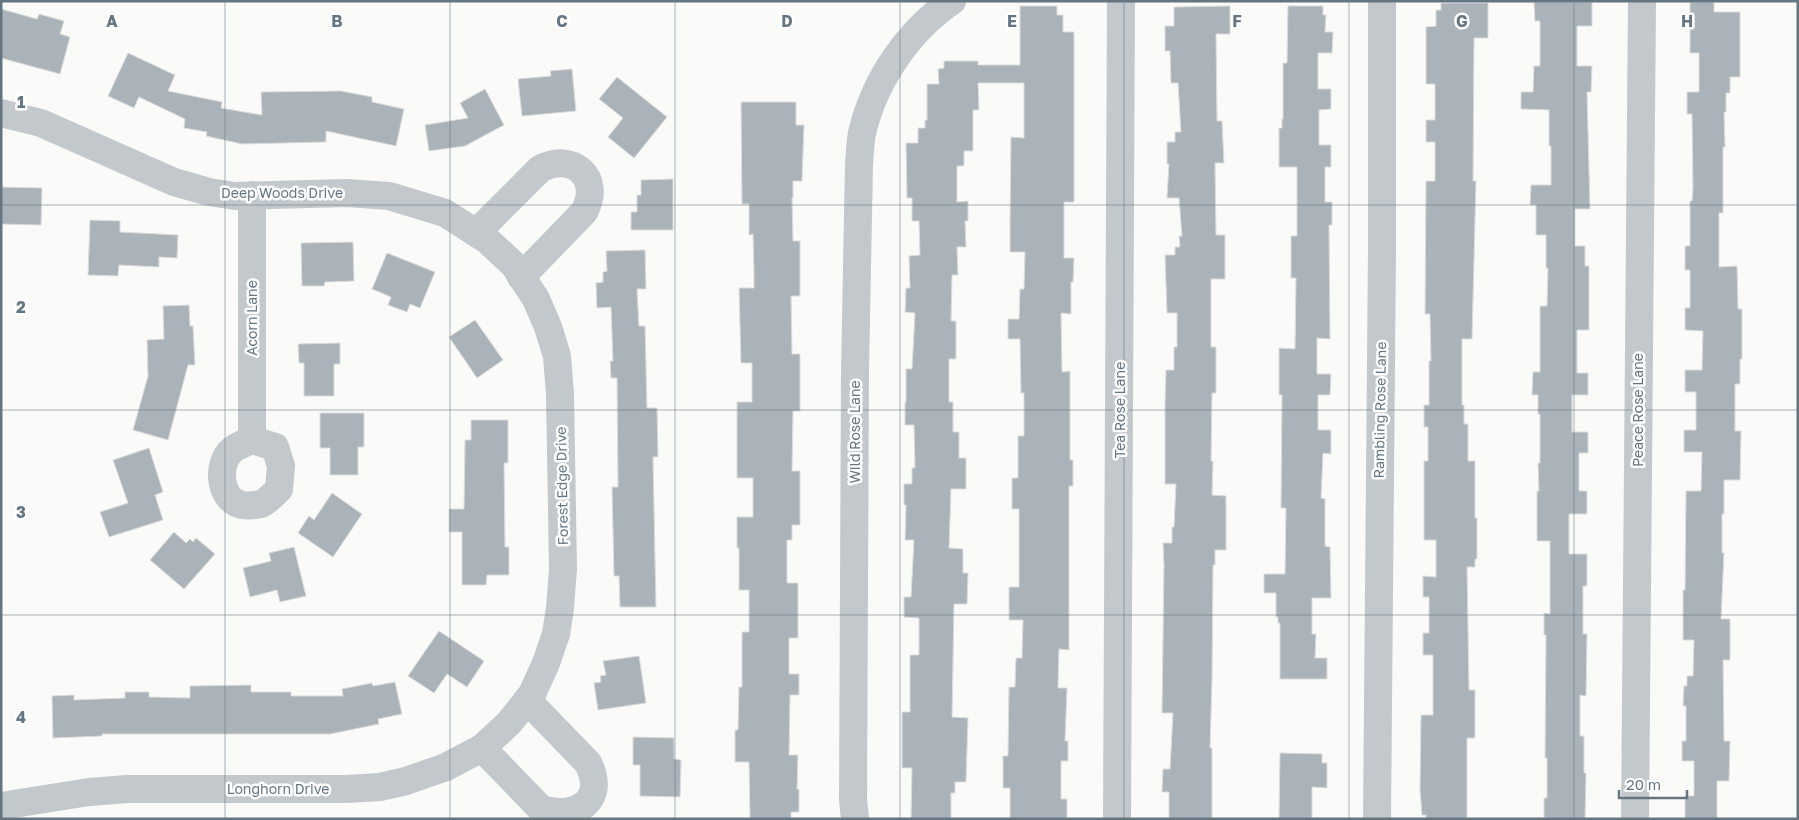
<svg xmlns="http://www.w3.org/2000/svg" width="1799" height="820" font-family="'Golos Text',sans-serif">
	<rect width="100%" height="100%" fill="#fafaf8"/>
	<g fill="#aab3b9" stroke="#dcdcda">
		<path d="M1534,2h58v24h-15v40h15l-1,26h-4l3,117h-15v37h10v20h4v64h-12v43h11v22h-16v37h16v21h-9v38h8v23h-18v40h18v32h-4v48h4l-1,62 -6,-1v41h4v37h2l-1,46 -41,-1v-20h3v-40h-2l1,-123h-2v-22l6,1v-73h-13v-50h2l-1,-28h2v-49h-2v-19h-6l1,-23h7v-66h7l1,-38h-2v-33h-10v-30h-6l1,-20h20v-39h-2v-36l-28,-1v-17h12l1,-26h6v-45h-5z"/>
		<path d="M1690,2h24v10h26v65h-10v16h-4v19h-2l1,35h-2v66h-4v54l18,-1 1,43h4v50h-2v25h-5v47h6l-1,49h-16v34h-2v39h2l-3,66h9v41h-7l1,81h6l-1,40h-12v38h-32v-23h9v-35h-12v-20h4v-35h-3l1,-20h3v-10h6l1,-36h-11v-50h2l1,-99h15l1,-39h-18v-22h12v-38h-11v-22h17l1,-39 -18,-1v-22h5v-38h-5v-24h5v-45h2l1,-13 -1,-74h-5v-22h12v-39h-9z"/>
		<path d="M1441,3h47v35h-14l-1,143h3l-4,158h-10v66h2v19h4v37h7v57h2v41h-2v8h-8l2,123h6v48h-8v81h-41v-4h-4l-2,-26 1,-74h12v-60h-10v-22h6v-36h-6v-21l13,1v-37h-12v-79h4v-34h-4v-22h5v-44h2l-1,-47h-5l1,-133h9v-39h-9v-22h9v-36h-9v-57l10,-1v-16h5z"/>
		<path d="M1020,6h37v9h6v17h11v170h-10v56h10l-1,24h-2v32l-10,-1 1,59 8,-1v89h3v26h-4v164l-10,-1 -1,39h9l-2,53h3v20h-7v38h6v20h-57v-31h-7v-32h5l1,-69h6l1,-29h6l1,-38h-14v-33h10v-78h-7v-31h6v-42h6v-43h-3l-1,-54h-12v-20h11l1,-30h4l1,-37h-15v-28l1,-87 13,1v-55h-46l1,27h-6v41h-9v15h-7v36l11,-1v20h-3l1,26h-9l1,28h-6l-1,46h5v38h-7v43h4v30h6v26h7v31h-15l-2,59 14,1v24h5l-1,31h-13l-2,113 16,1 -2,64h-11v11h-4v26h-40l1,-51h-10v-56h8v-57h9v-37l-15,-1v-20h7l3,-57h-9l1,-35h-2v-21h8v-16h3l-1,-43h-9v-23h1v-33h6l3,-56 -10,-1 1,-24h4l-1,-32 11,-1 -1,-34h-7v-23h-5l-1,-55h12v-15h7v-8h2v-36h12l-1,-15 6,-1v-7h34v4h42z"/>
		<path d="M1230,6v28h-14l1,87h5l2,42h-9l1,72h9v44h-14v68h5v46h-4l-1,68h2l-1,34 14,1v54h-11v15h-2l-1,115 -2,68h2v71h-43v-27h-7l1,-23h7l3,-56h-11l2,-148 -1,-22h9v-16h2l2,-43h-11v-81l1,-33h8v-23h3v-34h-10l-2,-58h10v-8h5l-1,-11h3l-3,-38h-12l2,-34h-2v-22h8v-10h6l-3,-49h-7l-1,-32h-5v-25h9v-19z"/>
		<path d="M1288,6h35v9h3l-1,17h8l-1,21h-14v36h13v20l-12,1v35h12v22h-6v35h7v23h-3l1,114 -13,-1v36h14l-1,21h-12v35h13v24l-8,-1 -2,45 4,1v47l5,1 1,51h-19v36h4l-1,24h12v21h-47v-56h-2v-6h-2v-24h-12v-19h21l1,-66h-5l1,-113h-3v-47l16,1 1,-71h-5v-42h6v-69h-18v-39h3v-9h1v-56h4z"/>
		<path d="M1,9l36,10 2,-5 25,7 -4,13 10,3 -10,37 -59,-16z"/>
		<path d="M128,53l47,22 -7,16 54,11 -1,6 41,7 -1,-23 80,-1 31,6v5l32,7 -8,37 -70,-15v11l-84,2 -36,-8 1,-4 -23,-4 1,-9 -46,-22 -5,11 -26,-12z"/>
		<path d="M572,69l4,42 -54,5 -4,-37 33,-3 -1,-5z"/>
		<path d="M617,77l50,40 -33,41 -26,-21 15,-19 -24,-19z"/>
		<path d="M485,89l19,36 -39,21 -36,5 -4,-26 43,-7 -8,-15z"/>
		<path d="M741,102h55v23h8l-2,56h-9v17h-1l1,43h7v55h-9l1,58h8v57h-7l-1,60h8v54h-8v15h-5v43h11v55h-9v36h10v21h-9l-1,60h9l-1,34h2v23h-8v7h-41l-1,-57h-14v-32h3l1,-43h3v-55h7v-42h-10v-42h-2v-31h16v-39h-16v-76h15v-39h-11l-2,-75h15v-15l-1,-39 -4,1v-31h-7z"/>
		<path d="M673,179v51h-42v-18h6v-17h4v-15z"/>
		<path d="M1,187l41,1 -1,37 -40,-1z"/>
		<path d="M90,220l30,1v11l58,3 -1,23 -18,-1v10l-40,-2 -1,11 -30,-1z"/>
		<path d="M353,242l1,39 -29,1 -1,4h-22l-1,-43z"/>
		<path d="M645,250l1,39h-9l2,37h6l2,82h10l1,49h-5l3,150h-36l-1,-31h-5l-2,-89h6l-1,-109h-6l-1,-17h3l-2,-54 -14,1 -1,-25 7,-1v-10l4,-1 -1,-20z"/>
		<path d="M387,253l48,19 -15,36 -10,-4 -3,8 -19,-7 3,-8 -19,-8z"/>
		<path d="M189,305l1,21h3l2,39h-7l-20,75 -35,-10 15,-54 -1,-36 17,-1 -1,-33z"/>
		<path d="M475,320l28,40 -26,18 -28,-41z"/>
		<path d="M340,343v21h-6v32h-30v-33h-5l-1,-19z"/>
		<path d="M320,413h44v34h-6v28h-28v-27h-10z"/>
		<path d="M471,420h37v43h-4l1,84h4v28h-22l-1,10h-24v-53h-13v-23h15l1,-69h6z"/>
		<path d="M149,448l14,44 -8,3 8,25 -54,17 -9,-25 28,-9 -15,-43z"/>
		<path d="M332,493l30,21 -29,43 -35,-24 11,-17 5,4z"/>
		<path d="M174,532l12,11 4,-4 3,3 3,-4 19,16 -31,35 -34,-29z"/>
		<path d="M294,547l12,49 -26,6 -3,-12 -27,7 -7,-29 28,-7 -2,-8z"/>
		<path d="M439,631l45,30 -17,26 -20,-13 -13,19 -26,-17z"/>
		<path d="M639,656l7,47 -48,7 -4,-27 7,-1 -1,-6 6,-1 -3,-14z"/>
		<path d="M395,682l7,32 -24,5 1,5 -49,10h-228v2l-49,2 -1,-42 22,-1v5l51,-2v-6h24v5l41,1v-12l61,-1v7h40v4h52l-1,-7 30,-6 1,3z"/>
		<path d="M633,737l41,1v21l7,1 -1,37 -40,-1v-31h-7z"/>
		<path d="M1280,753l42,1v9h5v25l-15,-1v32h-33z"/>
	</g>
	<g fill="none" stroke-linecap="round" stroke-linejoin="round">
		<g stroke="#c3c8cc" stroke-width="28">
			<path d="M1,113l40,10 133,59 35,10 26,4 112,-3 42,3 56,17 42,27 27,25 22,34 12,28 9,29 3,38 3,175 -3,39 -4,26 -10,29 -14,31 -23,29 -27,25 -36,19 -40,14 -26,6 -33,2h-220l-38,3 -88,14"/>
			<path d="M252,195v245c-7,3 -14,5 -20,10 -16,14 -13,50 10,55 4,1 15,0 19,-1 6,-2 13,-10 18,-15l2,-23 -6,-19 -23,-7"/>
			<path d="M476,233l64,-64c32,-18 63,9 44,43l-63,65"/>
			<path d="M482,748l59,61c36,11 66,-9 47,-46l-61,-63"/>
			<path d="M855,819l-2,-20 2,-427 4,-208c1,-10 1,-21 3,-31 12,-52 46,-102 90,-132"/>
			<path d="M1117,819l4,-818"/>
			<path d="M1377,819l5,-571v-247"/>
			<path d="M1635,819l7,-818"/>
		</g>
	</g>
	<path fill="none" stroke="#657683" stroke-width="1" stroke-opacity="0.55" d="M225,1v818M450,1v818M675,1v818M900,1v818M1124,1v818M1349,1v818M1574,1v818M1,205h1797M1,410h1797M1,615h1797"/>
	<g text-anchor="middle" stroke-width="5" stroke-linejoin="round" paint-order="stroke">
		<g font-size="14" fill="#657683" stroke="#fff">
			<text x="282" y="198">Deep Woods Drive</text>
			<text transform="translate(252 318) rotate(-90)" y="5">Acorn Lane</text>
			<text transform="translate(1120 410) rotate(-90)" y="5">Tea Rose Lane</text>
			<text transform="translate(1380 410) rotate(-89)" y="5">Rambling Rose Lane</text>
			<text transform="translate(1638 410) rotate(-90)" y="5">Peace Rose Lane</text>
			<text transform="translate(855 432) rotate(-90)" y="5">Wild Rose Lane</text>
			<text transform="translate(562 486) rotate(-91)" y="5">Forest Edge Drive</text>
			<text x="278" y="794">Longhorn Drive</text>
		</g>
	</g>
	<g font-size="16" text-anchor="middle" font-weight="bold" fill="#657683" stroke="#fff" stroke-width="5" stroke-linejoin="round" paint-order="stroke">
		<text x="112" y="27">A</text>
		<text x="337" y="27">B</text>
		<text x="562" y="27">C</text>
		<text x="787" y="27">D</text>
		<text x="1012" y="27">E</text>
		<text x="1237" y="27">F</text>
		<text x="1462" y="27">G</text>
		<text x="1687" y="27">H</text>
		<text x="21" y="108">1</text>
		<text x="21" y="313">2</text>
		<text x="21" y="518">3</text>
		<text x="21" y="723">4</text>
	</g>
	<rect width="1799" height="820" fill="none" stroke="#657683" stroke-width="5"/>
	<path d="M1619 790v8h68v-8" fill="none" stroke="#657683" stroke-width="2.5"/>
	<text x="1626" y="790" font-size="15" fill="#657683" stroke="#ffffff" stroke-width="4" paint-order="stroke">20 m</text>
</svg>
